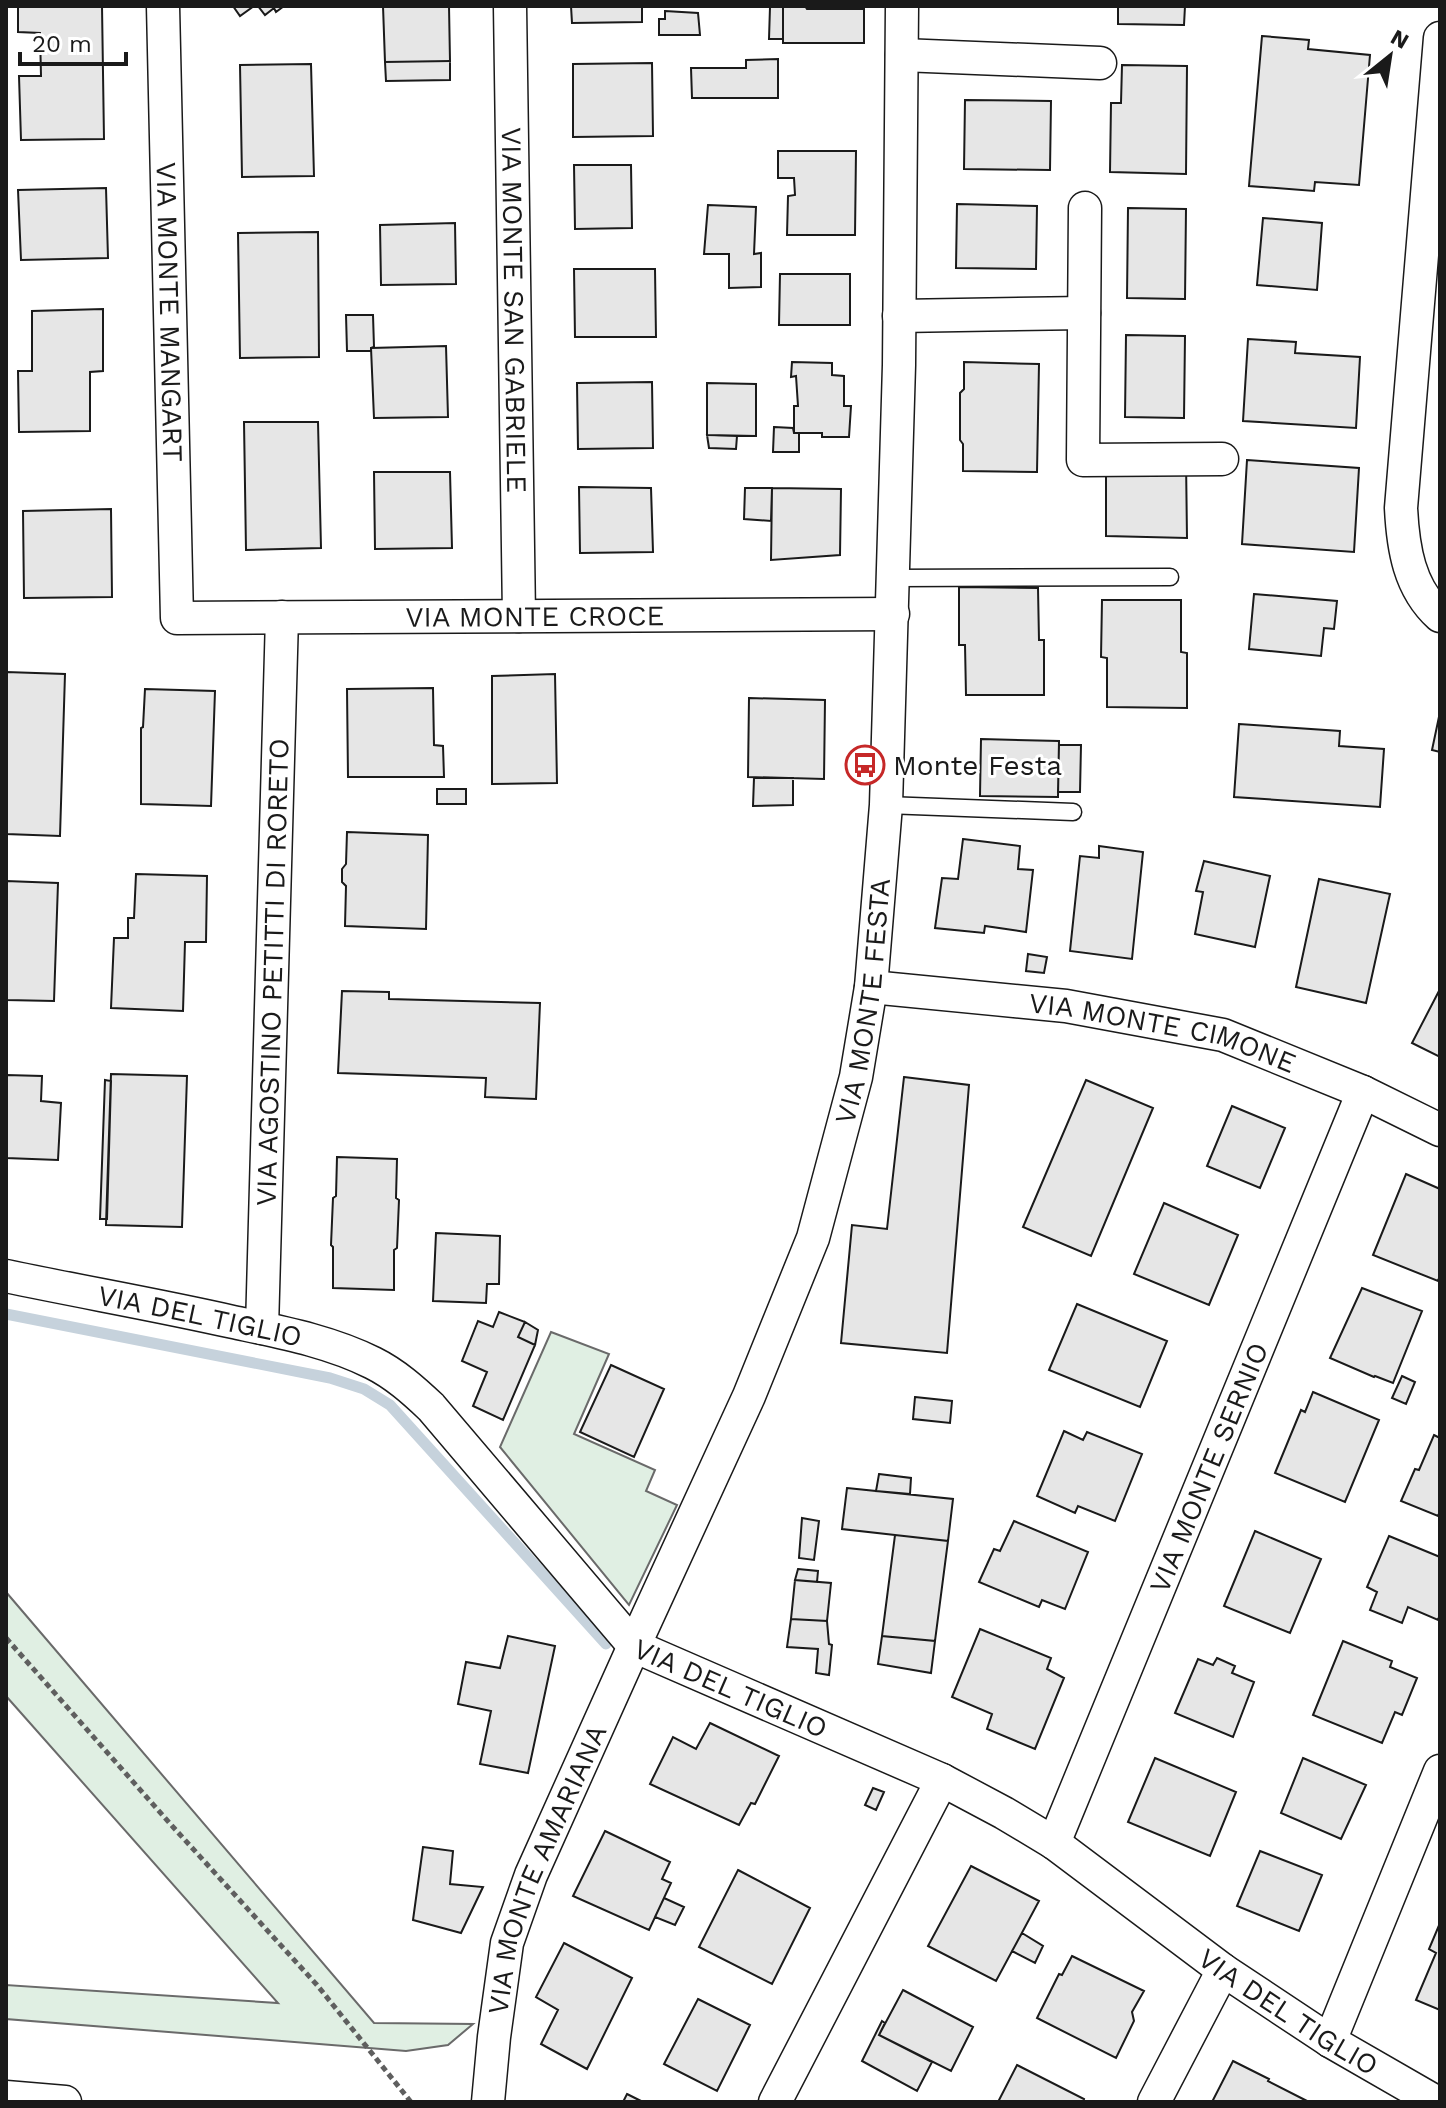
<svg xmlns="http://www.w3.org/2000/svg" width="1446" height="2108" font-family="'Work Sans',sans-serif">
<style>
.green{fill:#e0efe3;stroke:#6a6a6a;stroke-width:2}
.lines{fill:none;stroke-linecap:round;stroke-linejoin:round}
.stream{stroke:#c6d2dc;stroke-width:11}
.building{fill:#e6e6e6;stroke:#1a1a1a;stroke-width:2}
.lane-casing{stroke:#1a1a1a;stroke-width:19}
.street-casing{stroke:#1a1a1a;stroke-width:35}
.path{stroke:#5f5f5f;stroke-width:5;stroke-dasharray:6 4;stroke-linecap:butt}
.lane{stroke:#fff;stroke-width:16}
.street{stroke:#fff;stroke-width:32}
.labels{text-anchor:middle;stroke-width:6;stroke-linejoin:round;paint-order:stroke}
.street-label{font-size:28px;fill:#1a1a1a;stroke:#fff}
.poi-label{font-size:28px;fill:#1a1a1a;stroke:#fff;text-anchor:start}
</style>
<rect width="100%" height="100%" fill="#fff"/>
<path class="green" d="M 551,1332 L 609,1354 L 574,1434 L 655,1470 L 646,1491 L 677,1505 L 629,1605 L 500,1447 Z
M 6,1592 L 374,2023 L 473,2024 L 448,2045 L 406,2051 L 6,2019 L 6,1985 L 278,2003 L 6,1696 Z"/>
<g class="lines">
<path class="stream" d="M 6,1314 L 330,1378 L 364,1389 L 390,1405 L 606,1644"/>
</g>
<path class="building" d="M 18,6 L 102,6 L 104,139 L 21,140 L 19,76 L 41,76 L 40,33 L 18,32 Z
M 233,6 L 254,6 L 240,16 Z
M 258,6 L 284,6 L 276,12 L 274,8 L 265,15 Z
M 383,6 L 449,6 L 450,61 L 385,62 Z
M 571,6 L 642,6 L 642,22 L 572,23 Z
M 783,6 L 805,6 L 807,9 L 864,9 L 864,43 L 783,43 Z
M 783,6 L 783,39 L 769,39 L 770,7 Z
M 1118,6 L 1185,6 L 1184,25 L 1118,24 Z
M 665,11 L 698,13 L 700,35 L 659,35 L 659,19 L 665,19 Z
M 1262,36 L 1309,40 L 1308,49 L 1370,55 L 1359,185 L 1315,182 L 1314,191 L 1249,186 Z
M 778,59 L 778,98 L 692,98 L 691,68 L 746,68 L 746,60 Z
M 450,61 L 450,80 L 386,81 L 385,62 Z
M 652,63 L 653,136 L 573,137 L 573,64 Z
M 311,64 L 314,176 L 242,177 L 240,65 Z
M 1122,65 L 1187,66 L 1186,174 L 1110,172 L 1111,103 L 1121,103 Z
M 965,100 L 1051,101 L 1050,170 L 964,169 Z
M 778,151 L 856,151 L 855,235 L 787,235 L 788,196 L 795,195 L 794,178 L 778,178 Z
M 574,165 L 631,165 L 632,228 L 575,229 Z
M 106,188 L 108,258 L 21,260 L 18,190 Z
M 957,204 L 1037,206 L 1036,269 L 956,268 Z
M 708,205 L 756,207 L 754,254 L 761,253 L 761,287 L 729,288 L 729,254 L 704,254 Z
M 1128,208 L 1186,209 L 1185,299 L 1127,298 Z
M 1263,218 L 1322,223 L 1317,290 L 1257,285 Z
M 455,223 L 456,284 L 381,285 L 380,225 Z
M 318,232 L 319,357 L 240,358 L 238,233 Z
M 574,269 L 655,269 L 656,337 L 575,337 Z
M 780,274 L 850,274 L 850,325 L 779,325 Z
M 103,309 L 103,371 L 90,372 L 90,431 L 19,432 L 18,371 L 32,371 L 32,311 Z
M 346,315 L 373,315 L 374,347 L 371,348 L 371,351 L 347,351 Z
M 1126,335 L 1185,336 L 1184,418 L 1125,417 Z
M 1248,339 L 1296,342 L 1295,353 L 1360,357 L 1356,428 L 1243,421 Z
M 446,346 L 448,417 L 374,418 L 371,348 Z
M 792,362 L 832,363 L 832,375 L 844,376 L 844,406 L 851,406 L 849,437 L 822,437 L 822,433 L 794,433 L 794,406 L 798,406 L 796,376 L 791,377 Z
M 964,362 L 1039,364 L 1037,472 L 963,471 L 963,444 L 960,440 L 960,393 L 964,389 Z
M 652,382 L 653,448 L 578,449 L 577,383 Z
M 707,383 L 756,384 L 756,436 L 707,435 Z
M 244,422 L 318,422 L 321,548 L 246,550 Z
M 774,427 L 793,428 L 794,433 L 799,433 L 799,452 L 773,452 Z
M 707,435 L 737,436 L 736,449 L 709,448 Z
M 1106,460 L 1186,460 L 1187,538 L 1106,536 Z
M 1247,460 L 1359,468 L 1354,552 L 1242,544 Z
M 374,472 L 450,472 L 452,548 L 375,549 Z
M 579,487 L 651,488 L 653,552 L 580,553 Z
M 745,488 L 772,488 L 771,521 L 744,519 Z
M 772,488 L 841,489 L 840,555 L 771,560 Z
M 111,509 L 112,597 L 24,598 L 23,511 Z
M 959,587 L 1038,588 L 1039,640 L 1044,640 L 1044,695 L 966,695 L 965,645 L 959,645 Z
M 1254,594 L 1337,601 L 1334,629 L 1324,628 L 1321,656 L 1249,649 Z
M 1102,600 L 1181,600 L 1181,652 L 1187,653 L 1187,708 L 1107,707 L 1107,658 L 1101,657 Z
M 6,672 L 65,674 L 60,836 L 6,834 Z
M 555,674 L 557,783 L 492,784 L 492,676 Z
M 433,688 L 434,745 L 443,746 L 444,777 L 348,777 L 347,689 Z
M 145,689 L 215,691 L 211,806 L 141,804 L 141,728 L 143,727 Z
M 749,698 L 825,700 L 824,779 L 748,777 Z
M 1440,712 L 1440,752 L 1432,750 Z
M 1239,724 L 1340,731 L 1339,746 L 1384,749 L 1380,807 L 1234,797 Z
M 981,739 L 1059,741 L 1058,797 L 980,796 Z
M 1059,745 L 1081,745 L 1080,792 L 1058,792 Z
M 754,778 L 793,778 L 793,805 L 753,806 Z
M 437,789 L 466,789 L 466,804 L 437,804 Z
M 347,832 L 428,835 L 426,929 L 345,926 L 346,886 L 342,882 L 342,869 L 346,864 Z
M 963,839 L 1020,846 L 1018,869 L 1033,870 L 1026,932 L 985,926 L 984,933 L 935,928 L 942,878 L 958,879 Z
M 1099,846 L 1143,852 L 1132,959 L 1070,951 L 1080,856 L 1099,858 Z
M 1204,861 L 1270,876 L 1255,947 L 1195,934 L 1203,892 L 1196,891 Z
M 136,874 L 207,876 L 206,942 L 185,942 L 183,1011 L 111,1008 L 114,938 L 128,938 L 128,918 L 134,918 Z
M 1319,879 L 1390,894 L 1366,1003 L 1296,987 Z
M 6,881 L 58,883 L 54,1001 L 6,1000 Z
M 1028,954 L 1047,957 L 1044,973 L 1026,971 Z
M 1440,989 L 1440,1057 L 1412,1043 Z
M 342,991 L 389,992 L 389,999 L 540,1003 L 536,1099 L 485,1097 L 486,1078 L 338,1073 Z
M 111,1074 L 187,1076 L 182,1227 L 106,1225 Z
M 6,1075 L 42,1076 L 41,1101 L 61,1103 L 58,1160 L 6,1158 Z
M 904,1077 L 969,1085 L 947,1353 L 841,1343 L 852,1225 L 887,1229 Z
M 105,1080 L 111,1081 L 107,1219 L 100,1219 Z
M 1086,1080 L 1153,1108 L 1091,1256 L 1023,1227 Z
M 1232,1106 L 1285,1128 L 1260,1188 L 1207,1166 Z
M 337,1157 L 397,1159 L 396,1198 L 399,1200 L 397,1248 L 394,1250 L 394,1290 L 333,1288 L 333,1247 L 331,1245 L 333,1198 L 336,1196 Z
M 1406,1174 L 1440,1189 L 1440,1275 L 1438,1281 L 1373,1255 Z
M 1164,1203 L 1238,1235 L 1209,1305 L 1134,1274 Z
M 436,1233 L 500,1236 L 499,1284 L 487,1284 L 486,1303 L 433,1301 Z
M 1362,1288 L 1422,1311 L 1393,1383 L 1375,1376 L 1374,1377 L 1330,1358 Z
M 1077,1304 L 1167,1341 L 1140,1407 L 1049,1370 Z
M 499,1312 L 525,1322 L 518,1337 L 535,1345 L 503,1420 L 473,1406 L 487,1372 L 462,1361 L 478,1321 L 493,1327 Z
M 525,1322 L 538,1330 L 535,1345 L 518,1337 Z
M 611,1365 L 664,1389 L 634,1457 L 580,1432 Z
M 1402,1376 L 1415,1382 L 1406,1404 L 1392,1398 Z
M 1313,1392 L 1379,1420 L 1345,1502 L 1275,1473 L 1301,1410 L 1305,1412 Z
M 915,1397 L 952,1401 L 950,1423 L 913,1419 Z
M 1064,1431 L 1083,1440 L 1087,1432 L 1142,1454 L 1115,1521 L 1078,1506 L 1075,1513 L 1037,1496 Z
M 1434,1435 L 1440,1438 L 1440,1511 L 1438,1516 L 1401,1501 L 1415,1469 L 1419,1470 Z
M 879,1474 L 911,1478 L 910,1494 L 876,1491 Z
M 847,1488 L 953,1499 L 948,1541 L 842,1529 Z
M 802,1518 L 819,1521 L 814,1560 L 799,1558 Z
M 1014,1521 L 1088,1552 L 1065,1609 L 1042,1600 L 1039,1607 L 979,1582 L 994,1549 L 1000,1551 Z
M 1255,1531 L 1321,1559 L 1290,1633 L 1224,1606 Z
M 895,1535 L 948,1541 L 935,1641 L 882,1636 Z
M 1389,1536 L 1440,1557 L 1440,1614 L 1438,1620 L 1408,1607 L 1402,1623 L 1370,1610 L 1377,1592 L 1367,1587 Z
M 798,1569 L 818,1571 L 817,1582 L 795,1580 Z
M 795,1580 L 831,1583 L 827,1621 L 791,1619 Z
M 791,1619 L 827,1621 L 829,1644 L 832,1645 L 829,1675 L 816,1673 L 818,1649 L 787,1647 Z
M 980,1629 L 1051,1658 L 1047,1669 L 1064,1678 L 1035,1749 L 987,1729 L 992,1714 L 952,1697 Z
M 508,1636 L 555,1646 L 528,1773 L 480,1764 L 491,1711 L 458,1704 L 466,1662 L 500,1668 Z
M 882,1636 L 935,1641 L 931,1673 L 878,1664 Z
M 1343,1641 L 1392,1661 L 1390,1667 L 1417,1678 L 1402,1715 L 1395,1712 L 1382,1743 L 1313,1715 Z
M 1217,1658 L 1235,1666 L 1232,1673 L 1254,1682 L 1233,1737 L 1175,1713 L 1198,1659 L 1213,1665 Z
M 710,1723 L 779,1756 L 755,1804 L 751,1803 L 739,1825 L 650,1784 L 673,1737 L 696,1749 Z
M 1155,1758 L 1236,1792 L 1210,1856 L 1128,1822 Z
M 1303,1758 L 1366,1785 L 1341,1839 L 1281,1813 Z
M 873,1788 L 884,1792 L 876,1810 L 865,1805 Z
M 605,1831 L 670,1862 L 662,1879 L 671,1883 L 649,1930 L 573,1896 Z
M 423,1847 L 453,1851 L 450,1884 L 483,1887 L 461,1933 L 413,1920 Z
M 1260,1851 L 1322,1875 L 1299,1931 L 1237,1906 Z
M 971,1866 L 1039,1901 L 996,1981 L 928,1946 Z
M 738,1870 L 810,1908 L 772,1984 L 699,1947 Z
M 664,1898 L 684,1907 L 675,1925 L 655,1917 Z
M 1440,1923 L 1440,2010 L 1416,2000 L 1436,1953 L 1429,1949 Z
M 1022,1933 L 1043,1946 L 1035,1963 L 1012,1951 Z
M 564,1943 L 632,1978 L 587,2069 L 541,2044 L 558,2010 L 536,1997 Z
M 1072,1956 L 1144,1991 L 1132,2012 L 1134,2021 L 1116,2058 L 1037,2018 L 1059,1974 L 1062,1975 Z
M 903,1990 L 973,2027 L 951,2071 L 879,2035 Z
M 698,1999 L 750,2025 L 717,2091 L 664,2064 Z
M 882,2021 L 885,2023 L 879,2035 L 932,2062 L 917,2091 L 862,2061 Z
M 1233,2061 L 1269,2079 L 1268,2081 L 1309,2102 L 1212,2102 Z
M 1017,2065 L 1084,2099 L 1083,2102 L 998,2102 Z
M 627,2094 L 643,2102 L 623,2102 Z"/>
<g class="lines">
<g class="lane-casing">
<path id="lane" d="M 894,578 L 1170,577
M 886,805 L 1073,812"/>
</g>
<g class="street-casing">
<g id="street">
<path id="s1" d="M 163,6 L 177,618 L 893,614"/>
<path id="s2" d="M 510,6 L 519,616"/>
<path d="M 1440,38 L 1401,508 C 1403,548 1409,588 1440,616"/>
<path d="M 902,55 L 1100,63"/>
<path d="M 1085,208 L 1083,460 L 1222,459"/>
<path d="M 899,316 L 1084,313"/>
<path id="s3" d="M 871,987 L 1066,1006 L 1223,1035 L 1363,1092 L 1440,1130"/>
<path id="s4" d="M 6,1276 C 82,1292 158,1305 233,1322 C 280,1332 329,1341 373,1363 C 395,1374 413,1390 431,1407 L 634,1646 L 942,1780 L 1004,1813 L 1054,1843 L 1223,1970 L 1330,2041 L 1436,2102"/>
<path id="s5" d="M 262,1328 L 282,617"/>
<path id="s6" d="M 1054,1843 L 1363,1092"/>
<path d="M 1330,2041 L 1440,1771"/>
<path d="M 6,2097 L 65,2102"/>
<path id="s7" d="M 488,2102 L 494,2037 L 507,1943 L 531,1875 L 634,1646 L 749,1396 L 813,1238 L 856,1077 L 871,987 L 886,805 L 899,365 L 902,6"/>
<path d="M 775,2102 L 942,1780"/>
<path d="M 1154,2102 L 1223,1970"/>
</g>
</g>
<path class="path" d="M 6,1638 L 174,1828 L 317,1985 L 411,2102"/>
<use href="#lane" class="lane"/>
<use href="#street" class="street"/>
</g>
<defs>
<g id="bus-ring" transform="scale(2)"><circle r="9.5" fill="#fff" stroke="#c62828" stroke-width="1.5"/><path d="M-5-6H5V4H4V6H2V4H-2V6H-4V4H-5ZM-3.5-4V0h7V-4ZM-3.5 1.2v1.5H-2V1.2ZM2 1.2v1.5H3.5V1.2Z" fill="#c62828"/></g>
</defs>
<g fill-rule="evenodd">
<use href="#bus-ring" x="865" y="765"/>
</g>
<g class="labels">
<g class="street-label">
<text dy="10" stroke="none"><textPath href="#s2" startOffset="304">VIA MONTE SAN GABRIELE</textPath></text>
<text dy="10" stroke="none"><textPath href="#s1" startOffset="306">VIA MONTE MANGART</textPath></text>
<text dy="10" stroke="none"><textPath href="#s1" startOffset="970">VIA MONTE CROCE</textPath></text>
<text dy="10" stroke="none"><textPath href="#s5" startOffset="356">VIA AGOSTINO PETITTI DI RORETO</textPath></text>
<text dy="10" stroke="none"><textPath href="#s7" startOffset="1172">VIA MONTE FESTA</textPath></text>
<text dy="10" stroke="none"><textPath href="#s3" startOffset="296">VIA MONTE CIMONE</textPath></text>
<text dy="10" stroke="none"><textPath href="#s4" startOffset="198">VIA DEL TIGLIO</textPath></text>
<text dy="10" stroke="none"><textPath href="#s6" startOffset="406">VIA MONTE SERNIO</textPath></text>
<text dy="10" stroke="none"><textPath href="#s4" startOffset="870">VIA DEL TIGLIO</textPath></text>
<text dy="10" stroke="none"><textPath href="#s7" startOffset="242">VIA MONTE AMARIANA</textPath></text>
<text dy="10" stroke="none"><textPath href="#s4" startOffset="1518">VIA DEL TIGLIO</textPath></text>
</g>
<g class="poi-label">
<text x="893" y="775">Monte Festa</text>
</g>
</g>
<rect width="1446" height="2108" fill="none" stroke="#1a1a1a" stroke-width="16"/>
<g transform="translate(1390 56) rotate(30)" stroke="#ffffff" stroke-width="6" paint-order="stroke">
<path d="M0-6L14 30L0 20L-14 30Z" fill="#1a1a1a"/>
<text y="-12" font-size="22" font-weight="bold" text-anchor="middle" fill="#1a1a1a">N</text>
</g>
<path d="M20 52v12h106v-12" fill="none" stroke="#1a1a1a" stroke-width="4"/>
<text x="32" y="52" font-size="24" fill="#1a1a1a" stroke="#ffffff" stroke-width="6" paint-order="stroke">20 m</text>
</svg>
